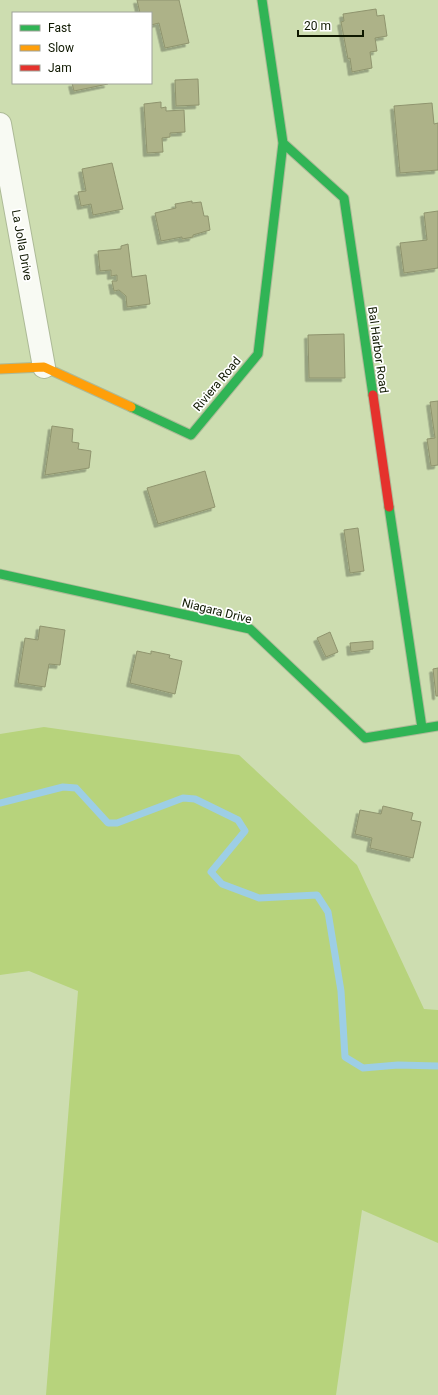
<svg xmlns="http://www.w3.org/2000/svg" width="438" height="1395" font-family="Roboto,sans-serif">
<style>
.green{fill:#b7d37c}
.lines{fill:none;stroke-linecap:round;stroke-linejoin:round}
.stream{stroke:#9dcee5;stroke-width:7}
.building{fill:#adb288;stroke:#8f946e;filter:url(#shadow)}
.street-casing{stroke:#adba97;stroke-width:24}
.fast-casing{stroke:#adba97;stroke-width:11}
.slow-casing{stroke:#adba97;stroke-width:11}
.jam-casing{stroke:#adba97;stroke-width:11}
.street{stroke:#f8faf3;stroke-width:22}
.fast{stroke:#30b455;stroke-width:9}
.slow{stroke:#ff9f0a;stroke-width:9}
.jam{stroke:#e5322d;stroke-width:9}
.labels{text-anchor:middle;stroke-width:3.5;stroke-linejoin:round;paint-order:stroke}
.street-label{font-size:12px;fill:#0f1800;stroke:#fff}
</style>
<defs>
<filter id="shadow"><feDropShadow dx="-3.5" dy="3.5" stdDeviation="0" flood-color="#0004"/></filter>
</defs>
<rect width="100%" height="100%" fill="#cdddb0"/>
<path class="green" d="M 44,727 L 239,755 L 357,865 L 424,1009 L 438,1010 L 438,1243 L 362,1210 L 336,1395 L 46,1395 L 78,991 L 29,971 L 0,975 L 0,734 Z"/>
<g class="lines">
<path class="stream" d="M 0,803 L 63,787 L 76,788 L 108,823 L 117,823 L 183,798 L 195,799 L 238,820 L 245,831 L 211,872 L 222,884 L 259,898 L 317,895 L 328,912 L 341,991 L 345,1057 L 363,1068 L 398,1065 L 438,1066"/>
</g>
<path class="building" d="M 137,0 L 179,0 L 189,43 L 165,48 L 159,23 L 151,25 L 151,13 L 140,13 Z
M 376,9 L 377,16 L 384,15 L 387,36 L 375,38 L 377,51 L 370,52 L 372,68 L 352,72 L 350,58 L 348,59 L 341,22 L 344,21 L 343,14 Z
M 198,79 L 199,105 L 176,106 L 175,80 Z
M 72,83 L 108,83 L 108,84 L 74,91 Z
M 161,102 L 161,108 L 166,107 L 166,111 L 184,110 L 185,132 L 170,133 L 170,137 L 162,138 L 163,152 L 147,153 L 144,104 Z
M 432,103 L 434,124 L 438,123 L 438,170 L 400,173 L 394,106 Z
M 112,163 L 123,209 L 93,215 L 91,204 L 81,206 L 78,192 L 86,191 L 82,169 Z
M 192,201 L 192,203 L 201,202 L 204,216 L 208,216 L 210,230 L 193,235 L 193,237 L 182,239 L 182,237 L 161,241 L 155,213 L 176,208 L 175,204 Z
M 438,211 L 438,268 L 404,273 L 400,243 L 427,240 L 424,213 Z
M 128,244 L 132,277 L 146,275 L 150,304 L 127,307 L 126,296 L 119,290 L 114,291 L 112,281 L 117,281 L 117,275 L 111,276 L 111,270 L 100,271 L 98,251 L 121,249 L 121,246 Z
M 344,334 L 345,378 L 309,378 L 308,335 Z
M 438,401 L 438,465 L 431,466 L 427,439 L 435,438 L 430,402 Z
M 52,426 L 73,429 L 72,442 L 79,443 L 78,449 L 91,451 L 89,468 L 45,475 Z
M 205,471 L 215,507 L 158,524 L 147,488 Z
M 358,528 L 364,571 L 350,573 L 344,530 Z
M 40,626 L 65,630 L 60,665 L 49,664 L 45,687 L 18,683 L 25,638 L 38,640 Z
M 330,632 L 338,652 L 326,657 L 317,638 Z
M 373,641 L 373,649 L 351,652 L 350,643 Z
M 137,651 L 151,654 L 151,651 L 170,655 L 169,658 L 182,661 L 175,694 L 130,683 Z
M 438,668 L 438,696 L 436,696 L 433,669 Z
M 383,806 L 413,813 L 411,820 L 421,822 L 413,858 L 370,848 L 372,838 L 355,834 L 360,810 L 381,814 Z"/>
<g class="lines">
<g class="street-casing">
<path id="street" d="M 0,124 L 44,367"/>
</g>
<g class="fast-casing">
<path id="fast" d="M 262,0 L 283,143 L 344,198 L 373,395
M 131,407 L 191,435 L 258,354 L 283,143
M 389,507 L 422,728
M 0,574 L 250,629 L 365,738 L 438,726"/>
</g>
<g class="slow-casing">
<path id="slow" d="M 0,369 L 44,367 L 131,407"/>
</g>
<g class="jam-casing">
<path id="jam" d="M 373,395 L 389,507"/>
</g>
<use href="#street" class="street"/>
<use href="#fast" class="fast"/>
<use href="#slow" class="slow"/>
<use href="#jam" class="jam"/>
</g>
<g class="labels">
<g class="street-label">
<text transform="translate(22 245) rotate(80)" y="4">La Jolla Drive</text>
<text transform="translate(378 350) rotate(82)" y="4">Bal Harbor Road</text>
<text transform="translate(217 384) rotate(-50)" y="4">Riviera Road</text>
<text transform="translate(217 611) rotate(14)" y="4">Niagara Drive</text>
</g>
</g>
<rect x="12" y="12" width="140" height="72" fill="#ffffff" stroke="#9fa399"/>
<rect x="20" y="25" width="20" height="6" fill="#30b455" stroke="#9fa399"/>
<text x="48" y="32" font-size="12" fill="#0f1800">Fast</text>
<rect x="20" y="45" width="20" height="6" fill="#ff9f0a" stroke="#9fa399"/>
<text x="48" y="52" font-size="12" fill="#0f1800">Slow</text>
<rect x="20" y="65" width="20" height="6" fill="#e5322d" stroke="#9fa399"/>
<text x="48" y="72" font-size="12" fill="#0f1800">Jam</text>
<path d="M298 30v6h65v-6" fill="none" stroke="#0f1800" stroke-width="2"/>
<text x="304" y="30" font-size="12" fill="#0f1800" stroke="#ffffff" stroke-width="3" paint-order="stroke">20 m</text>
</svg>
